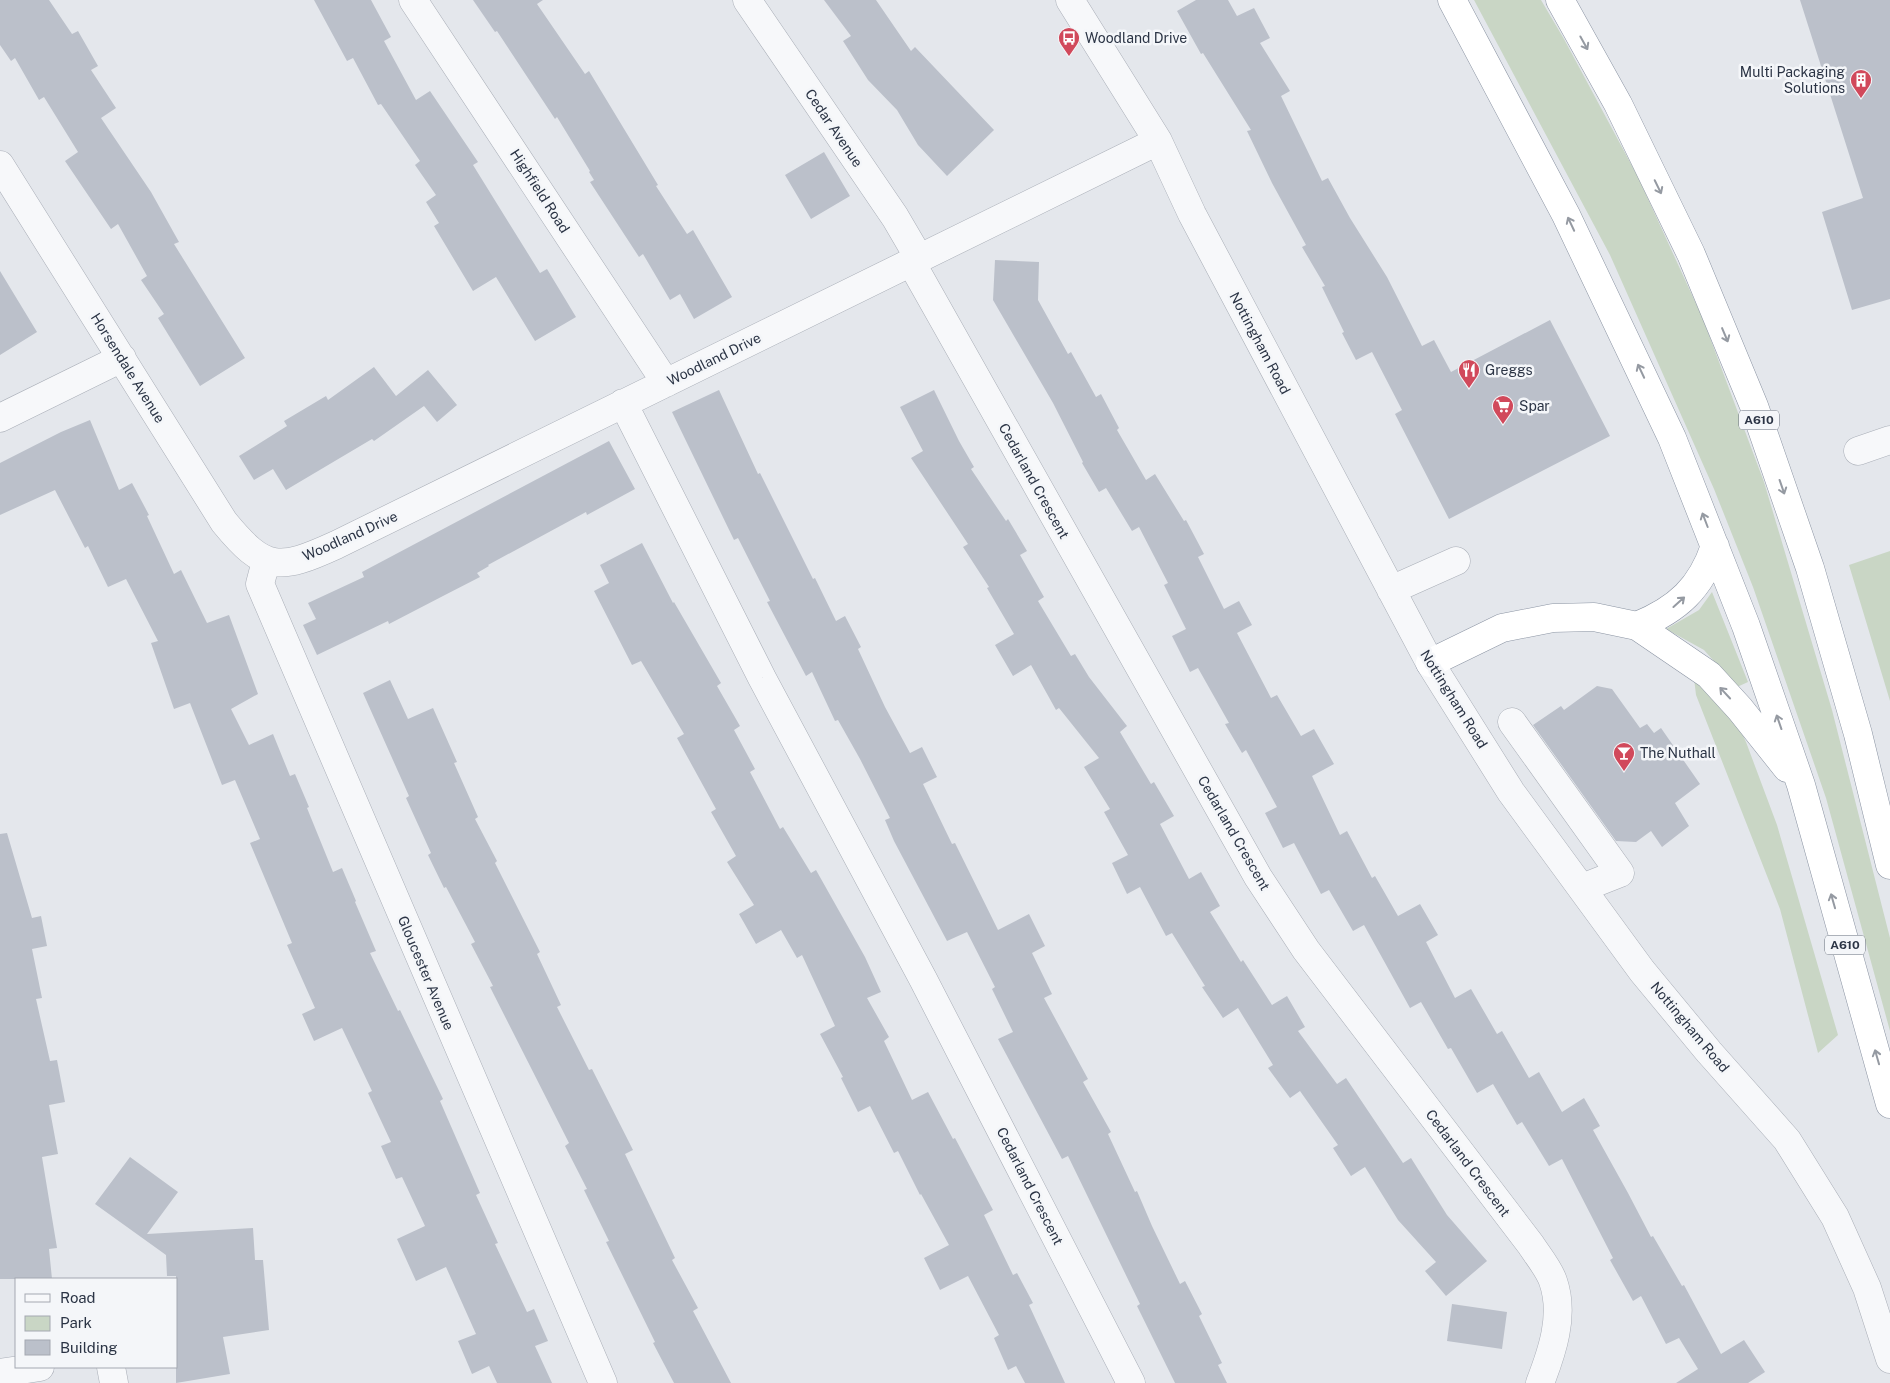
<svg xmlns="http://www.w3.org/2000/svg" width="1890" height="1383" font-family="'Public Sans',sans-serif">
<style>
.green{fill:#c9d6c5}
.building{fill:#bbc0ca}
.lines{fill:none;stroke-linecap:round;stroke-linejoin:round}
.minor-casing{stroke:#a9aeb7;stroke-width:29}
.highway-casing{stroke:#8b94a3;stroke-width:29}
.minor{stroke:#f7f8fa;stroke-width:28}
.highway{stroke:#fff;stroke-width:28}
.oneway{stroke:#959aa2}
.labels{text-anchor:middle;stroke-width:5;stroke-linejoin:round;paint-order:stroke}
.shield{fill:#f4f6f9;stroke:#676e7b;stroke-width:1}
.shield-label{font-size:12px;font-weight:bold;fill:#2b3445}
.poi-label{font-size:14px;fill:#2b3445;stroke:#f4f6f9;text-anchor:start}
.street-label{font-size:14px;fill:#2b3445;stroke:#f4f6f9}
</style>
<rect width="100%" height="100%" fill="#e4e7ec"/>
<path class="green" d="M 1474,0 L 1541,0 L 1564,39 L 1638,177 L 1703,319 L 1764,482 L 1832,710 L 1890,938 L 1890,1031 L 1826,798 L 1753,587 L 1714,489 L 1610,255 Z
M 1890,551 L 1890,701 L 1849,565 Z
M 1712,592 L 1748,682 L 1737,687 L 1704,650 L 1666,629 L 1699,610 Z
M 1694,678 L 1732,712 L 1746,742 L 1777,825 L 1838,1035 L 1818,1053 L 1780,909 L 1696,695 Z"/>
<path class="building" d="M 0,0 L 49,0 L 72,34 L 78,31 L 98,66 L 91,70 L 116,108 L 101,118 L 151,192 L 179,242 L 174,244 L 245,358 L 200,386 L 158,318 L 164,314 L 141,280 L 147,276 L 118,224 L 111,229 L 65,161 L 78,152 L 44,97 L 39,100 L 15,58 L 11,61 L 0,45 Z
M 314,0 L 371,0 L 391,37 L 384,41 L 416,100 L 430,91 L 478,162 L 473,165 L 540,273 L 547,269 L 576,317 L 535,341 L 496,277 L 473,291 L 434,226 L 439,223 L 426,202 L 436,195 L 415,165 L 420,161 L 381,104 L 378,105 L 353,58 L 347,61 Z
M 473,0 L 543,0 L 537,4 L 585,74 L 589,71 L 658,185 L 656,186 L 687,234 L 693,230 L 732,297 L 694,319 L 680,294 L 670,300 L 643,254 L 639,257 L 590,182 L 594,180 L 589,172 L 590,171 L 557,117 L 555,119 L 497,31 L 495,32 Z
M 824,0 L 876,0 L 911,51 L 915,47 L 994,130 L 947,176 L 918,145 L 897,110 L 868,80 L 843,41 L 851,36 Z
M 1196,0 L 1228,0 L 1237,16 L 1254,8 L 1270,38 L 1260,43 L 1290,91 L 1281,96 L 1322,181 L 1328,178 L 1350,218 L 1387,277 L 1422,346 L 1434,340 L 1451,372 L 1550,320 L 1610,436 L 1449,519 L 1395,414 L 1402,410 L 1372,352 L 1356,360 L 1342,333 L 1344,332 L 1322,287 L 1325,286 L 1302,247 L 1306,245 L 1272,183 L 1247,131 L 1251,130 L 1203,53 L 1201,54 L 1177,11 Z
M 1800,0 L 1890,0 L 1890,299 L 1852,310 L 1822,212 L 1863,198 Z
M 824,152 L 850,196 L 811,219 L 785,175 Z
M 995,260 L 1039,262 L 1038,300 L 1068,354 L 1071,352 L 1096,397 L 1101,394 L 1119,428 L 1117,430 L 1146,480 L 1155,474 L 1184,521 L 1186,520 L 1204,554 L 1198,557 L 1224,609 L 1239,601 L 1252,625 L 1237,633 L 1271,698 L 1277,695 L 1301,736 L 1314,729 L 1334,764 L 1312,776 L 1340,835 L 1347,831 L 1372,878 L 1375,876 L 1398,916 L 1420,904 L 1438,935 L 1426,942 L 1455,998 L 1471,989 L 1497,1034 L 1502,1031 L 1529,1078 L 1539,1072 L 1562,1112 L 1584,1098 L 1600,1126 L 1593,1130 L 1628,1193 L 1651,1237 L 1653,1236 L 1682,1286 L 1684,1285 L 1721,1354 L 1744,1340 L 1765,1372 L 1748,1383 L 1676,1383 L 1698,1369 L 1679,1338 L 1666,1344 L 1641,1296 L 1633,1301 L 1610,1260 L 1613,1258 L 1562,1159 L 1549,1166 L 1522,1122 L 1517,1125 L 1493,1084 L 1477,1093 L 1451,1048 L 1448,1049 L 1421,1002 L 1410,1008 L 1364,925 L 1353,931 L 1329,890 L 1321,894 L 1294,843 L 1283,848 L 1265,813 L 1277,807 L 1246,750 L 1242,753 L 1225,724 L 1229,723 L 1198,668 L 1190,672 L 1172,636 L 1186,629 L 1164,585 L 1168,583 L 1139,527 L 1132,531 L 1106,488 L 1099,492 L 1082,463 L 1083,462 L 1053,403 L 993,300 Z
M 0,271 L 37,332 L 0,355 Z
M 374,367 L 396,396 L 428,370 L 457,405 L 437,422 L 424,406 L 374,441 L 372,439 L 286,490 L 273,469 L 254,480 L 239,456 L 287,426 L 284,421 L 326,396 L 328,400 Z
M 719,390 L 758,474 L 760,473 L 813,579 L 815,578 L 836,621 L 845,616 L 861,647 L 858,649 L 885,707 L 910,753 L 922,747 L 937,777 L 923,784 L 952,844 L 955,843 L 998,930 L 1029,914 L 1045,946 L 1032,953 L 1052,994 L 1044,998 L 1088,1079 L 1083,1082 L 1111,1132 L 1108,1134 L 1135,1192 L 1137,1191 L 1152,1226 L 1180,1284 L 1185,1281 L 1202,1314 L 1199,1316 L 1222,1363 L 1218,1365 L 1227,1383 L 1175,1383 L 1137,1306 L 1140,1304 L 1068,1156 L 1062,1159 L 998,1039 L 1013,1032 L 992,989 L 995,987 L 967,932 L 947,941 L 894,841 L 885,820 L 890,818 L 860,759 L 838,720 L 835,721 L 812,672 L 806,676 L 767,602 L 770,601 L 738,538 L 734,540 L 672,412 Z
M 934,390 L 959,441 L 974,467 L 971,469 L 1006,521 L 1008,519 L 1027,551 L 1020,555 L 1044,597 L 1038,601 L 1071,656 L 1075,654 L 1089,677 L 1127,726 L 1120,732 L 1151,784 L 1154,782 L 1174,816 L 1160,824 L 1189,879 L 1201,872 L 1220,906 L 1210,912 L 1241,962 L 1243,960 L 1272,1005 L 1287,996 L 1305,1027 L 1298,1031 L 1337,1084 L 1346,1078 L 1403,1163 L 1411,1158 L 1447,1215 L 1487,1261 L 1446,1296 L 1425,1271 L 1436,1262 L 1398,1220 L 1365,1167 L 1351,1176 L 1333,1148 L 1338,1145 L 1300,1091 L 1290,1098 L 1268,1068 L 1273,1065 L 1238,1008 L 1223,1018 L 1202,987 L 1205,986 L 1172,933 L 1166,936 L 1140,887 L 1127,894 L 1112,863 L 1128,855 L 1104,812 L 1110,809 L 1084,767 L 1099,758 L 1059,708 L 1056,710 L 1031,665 L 1013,676 L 995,645 L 1014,634 L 987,588 L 989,587 L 963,547 L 968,544 L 911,458 L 923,451 L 900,407 Z
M 90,420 L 119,490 L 132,483 L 149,515 L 147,516 L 174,574 L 181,570 L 207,623 L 229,615 L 258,694 L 231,709 L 249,745 L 273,734 L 290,776 L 295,774 L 309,807 L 307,808 L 333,872 L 342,868 L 356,901 L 355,902 L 376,951 L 370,953 L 398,1011 L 400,1010 L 443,1099 L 440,1101 L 480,1193 L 476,1195 L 498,1243 L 495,1244 L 527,1312 L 534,1309 L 548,1341 L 535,1346 L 552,1383 L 497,1383 L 489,1366 L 472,1374 L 458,1341 L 476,1334 L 446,1267 L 416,1281 L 397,1239 L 425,1226 L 402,1177 L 396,1179 L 381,1146 L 391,1142 L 368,1093 L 372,1091 L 342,1028 L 314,1041 L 302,1014 L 315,1008 L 287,945 L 292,943 L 250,843 L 260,839 L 235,780 L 222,785 L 190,703 L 174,709 L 151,643 L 158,641 L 126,579 L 108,587 L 88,546 L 85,548 L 55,490 L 0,515 L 0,463 L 61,432 Z
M 609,441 L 635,489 L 587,515 L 586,512 L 488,565 L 489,566 L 477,573 L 480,577 L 443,596 L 389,624 L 388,621 L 317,655 L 303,625 L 316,619 L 308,603 L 364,577 L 362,572 Z
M 642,543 L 673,603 L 674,602 L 721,683 L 717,686 L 740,726 L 734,730 L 755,769 L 750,772 L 780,829 L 783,827 L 811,873 L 816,870 L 865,957 L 881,992 L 867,998 L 889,1037 L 884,1041 L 912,1100 L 928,1092 L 953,1139 L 955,1138 L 993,1210 L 984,1215 L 1013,1275 L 1017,1273 L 1033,1303 L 1029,1305 L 1065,1383 L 1025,1383 L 1016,1366 L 1008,1370 L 994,1338 L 999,1335 L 968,1276 L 940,1290 L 924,1258 L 949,1245 L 921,1194 L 920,1195 L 898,1151 L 894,1153 L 870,1106 L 858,1112 L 841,1078 L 843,1077 L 820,1034 L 835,1026 L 802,955 L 797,958 L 781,930 L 756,944 L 739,914 L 754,905 L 727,862 L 736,856 L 711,812 L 716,809 L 677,738 L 684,734 L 641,661 L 632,665 L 594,591 L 609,583 L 600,565 Z
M 390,680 L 408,719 L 433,708 L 457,762 L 454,763 L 478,817 L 475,819 L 497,861 L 495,863 L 540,952 L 537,954 L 561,1005 L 557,1007 L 589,1070 L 592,1069 L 633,1150 L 625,1154 L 675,1258 L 672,1260 L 698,1308 L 693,1311 L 731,1383 L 674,1383 L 653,1343 L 655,1342 L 606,1242 L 609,1241 L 584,1190 L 587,1189 L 565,1146 L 569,1143 L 490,987 L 493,986 L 471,944 L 475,942 L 446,887 L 444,888 L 428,855 L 431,853 L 406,798 L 409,796 L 363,693 Z
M 1597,686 L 1612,689 L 1640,728 L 1647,724 L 1654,733 L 1661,728 L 1700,784 L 1675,803 L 1689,826 L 1662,847 L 1651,831 L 1636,842 L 1616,841 L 1533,725 L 1561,706 L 1564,710 Z
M 7,833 L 32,918 L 41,916 L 47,946 L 32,949 L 42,998 L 36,999 L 50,1061 L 57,1060 L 65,1102 L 49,1105 L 58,1154 L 42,1157 L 57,1248 L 49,1249 L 52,1279 L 0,1279 L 0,834 Z
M 130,1157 L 178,1192 L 147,1234 L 253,1228 L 255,1260 L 263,1260 L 269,1330 L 223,1337 L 230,1374 L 176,1383 L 176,1276 L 167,1276 L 166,1255 L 95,1204 Z
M 1452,1304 L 1507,1312 L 1502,1349 L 1447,1341 Z"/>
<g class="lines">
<g class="minor-casing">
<path id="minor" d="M 413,0 L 666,383
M 747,0 L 895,217 L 919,258
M 1070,0 L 1158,141 L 1192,214 L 1430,663 L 1511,792 L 1642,971 L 1709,1052 L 1787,1140 L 1835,1217 L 1867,1288 L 1890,1359
M 0,165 L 224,522 C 265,572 279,571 336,545 L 1158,141
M 911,262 L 1258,877 L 1306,950 L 1531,1245 C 1538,1256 1549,1269 1553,1281 C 1565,1315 1552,1352 1540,1383
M 623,403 L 762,678 L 923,979 L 1131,1383
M 0,418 L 122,358
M 1858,451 L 1890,440
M 266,561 L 260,584 L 603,1383
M 1391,590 L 1456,561
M 1512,722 L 1620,873 L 1582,888
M 111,1367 L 114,1383
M 0,1373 L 40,1367"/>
</g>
<g class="highway-casing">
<path id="highway" d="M 1452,0 L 1566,215 L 1672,438 L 1746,626 L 1801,785 L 1890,1104
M 1560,0 L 1618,104 L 1691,254 L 1754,406 L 1810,568 L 1858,734 L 1890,865
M 1637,626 C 1678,609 1701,588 1715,546
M 1430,663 L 1502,628 L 1553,618 L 1594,617 L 1637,626 L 1709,675 L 1740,709 L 1787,768"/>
</g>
<use href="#minor" class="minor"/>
<use href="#highway" class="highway"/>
</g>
<defs><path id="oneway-shaft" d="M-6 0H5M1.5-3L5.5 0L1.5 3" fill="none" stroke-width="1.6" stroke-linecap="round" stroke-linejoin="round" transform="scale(1.25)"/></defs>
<g class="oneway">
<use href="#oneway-shaft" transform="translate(1584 43) rotate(61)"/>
<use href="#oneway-shaft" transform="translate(1658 187) rotate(64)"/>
<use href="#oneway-shaft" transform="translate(1571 224) rotate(-115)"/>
<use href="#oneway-shaft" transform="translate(1725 335) rotate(67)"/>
<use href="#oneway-shaft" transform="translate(1641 371) rotate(-115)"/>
<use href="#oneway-shaft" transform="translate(1782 487) rotate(71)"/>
<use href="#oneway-shaft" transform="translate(1705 520) rotate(-111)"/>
<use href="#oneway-shaft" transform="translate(1679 602) rotate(-42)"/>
<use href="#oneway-shaft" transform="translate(1725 693) rotate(-133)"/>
<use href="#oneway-shaft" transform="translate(1779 722) rotate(-109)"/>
<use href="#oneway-shaft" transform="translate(1833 901) rotate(-106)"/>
<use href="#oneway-shaft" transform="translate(1877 1057) rotate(-106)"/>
</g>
<defs>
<g id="bus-pin" transform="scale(1.125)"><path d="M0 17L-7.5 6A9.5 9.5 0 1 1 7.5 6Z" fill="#d1495b" stroke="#f4f6f9"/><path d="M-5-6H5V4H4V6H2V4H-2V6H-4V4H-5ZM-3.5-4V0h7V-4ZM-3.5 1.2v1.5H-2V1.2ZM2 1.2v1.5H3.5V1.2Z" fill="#fff"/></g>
<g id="building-pin" transform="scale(1.125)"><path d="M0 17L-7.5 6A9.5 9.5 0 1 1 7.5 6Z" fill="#d1495b" stroke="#f4f6f9"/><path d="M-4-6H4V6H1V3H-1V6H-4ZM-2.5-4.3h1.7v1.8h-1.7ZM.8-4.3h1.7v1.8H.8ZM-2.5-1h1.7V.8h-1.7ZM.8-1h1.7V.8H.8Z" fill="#fff"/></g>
<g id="restaurant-pin" transform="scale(1.125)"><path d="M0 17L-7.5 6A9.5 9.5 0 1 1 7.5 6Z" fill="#d1495b" stroke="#f4f6f9"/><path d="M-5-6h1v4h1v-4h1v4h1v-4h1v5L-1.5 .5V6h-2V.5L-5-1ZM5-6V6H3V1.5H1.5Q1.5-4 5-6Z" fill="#fff"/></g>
<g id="supermarket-pin" transform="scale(1.125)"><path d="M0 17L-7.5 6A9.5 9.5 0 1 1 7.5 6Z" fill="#d1495b" stroke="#f4f6f9"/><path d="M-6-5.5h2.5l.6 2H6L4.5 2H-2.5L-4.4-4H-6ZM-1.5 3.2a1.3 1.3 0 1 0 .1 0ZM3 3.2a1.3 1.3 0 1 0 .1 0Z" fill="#fff"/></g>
<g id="bar-pin" transform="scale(1.125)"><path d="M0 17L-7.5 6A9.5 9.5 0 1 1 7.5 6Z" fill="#d1495b" stroke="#f4f6f9"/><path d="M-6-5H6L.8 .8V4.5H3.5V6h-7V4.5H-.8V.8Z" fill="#fff"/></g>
</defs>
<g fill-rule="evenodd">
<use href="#bus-pin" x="1069" y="38"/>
<use href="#building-pin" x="1861" y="80"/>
<use href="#restaurant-pin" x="1469" y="370"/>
<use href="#supermarket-pin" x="1503" y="406"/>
<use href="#bar-pin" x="1624" y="753"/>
</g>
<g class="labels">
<g class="shield">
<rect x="1739" y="410.5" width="40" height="19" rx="4"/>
<rect x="1825" y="935.5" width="40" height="19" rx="4"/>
</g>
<g class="shield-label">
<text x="1759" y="424">A610</text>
<text x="1845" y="949">A610</text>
</g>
<g class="poi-label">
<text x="1085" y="43">Woodland Drive</text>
<text x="1845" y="77" text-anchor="end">Multi Packaging<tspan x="1845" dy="16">Solutions</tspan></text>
<text x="1485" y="375">Greggs</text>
<text x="1519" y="411">Spar</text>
<text x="1640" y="758">The Nuthall</text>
</g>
<g class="street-label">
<text transform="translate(834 128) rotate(56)" y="5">Cedar Avenue</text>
<text transform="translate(540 191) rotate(57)" y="5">Highfield Road</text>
<text transform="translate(1260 343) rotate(62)" y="5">Nottingham Road</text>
<text transform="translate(714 359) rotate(-26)" y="5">Woodland Drive</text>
<text transform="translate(128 368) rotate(58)" y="5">Horsendale Avenue</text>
<text transform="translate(1034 481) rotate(61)" y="5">Cedarland Crescent</text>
<text transform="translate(350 536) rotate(-24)" y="5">Woodland Drive</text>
<text transform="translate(1454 699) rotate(58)" y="5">Nottingham Road</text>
<text transform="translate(1234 833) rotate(60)" y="5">Cedarland Crescent</text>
<text transform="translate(426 973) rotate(67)" y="5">Gloucester Avenue</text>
<text transform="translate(1690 1027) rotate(50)" y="5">Nottingham Road</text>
<text transform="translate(1468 1163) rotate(53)" y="5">Cedarland Crescent</text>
<text transform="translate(1030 1186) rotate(63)" y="5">Cedarland Crescent</text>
</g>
</g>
<rect x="15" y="1278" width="162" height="90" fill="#f4f6f9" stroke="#a4a8b1"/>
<rect x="25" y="1294" width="25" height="8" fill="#f7f8fa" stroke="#a4a8b1"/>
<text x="60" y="1303" font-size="15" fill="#2b3445">Road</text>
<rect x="25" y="1316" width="25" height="15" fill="#c9d6c5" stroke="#a4a8b1"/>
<text x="60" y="1328" font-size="15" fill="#2b3445">Park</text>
<rect x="25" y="1340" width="25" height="15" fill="#bbc0ca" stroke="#a4a8b1"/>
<text x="60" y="1353" font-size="15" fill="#2b3445">Building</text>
</svg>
